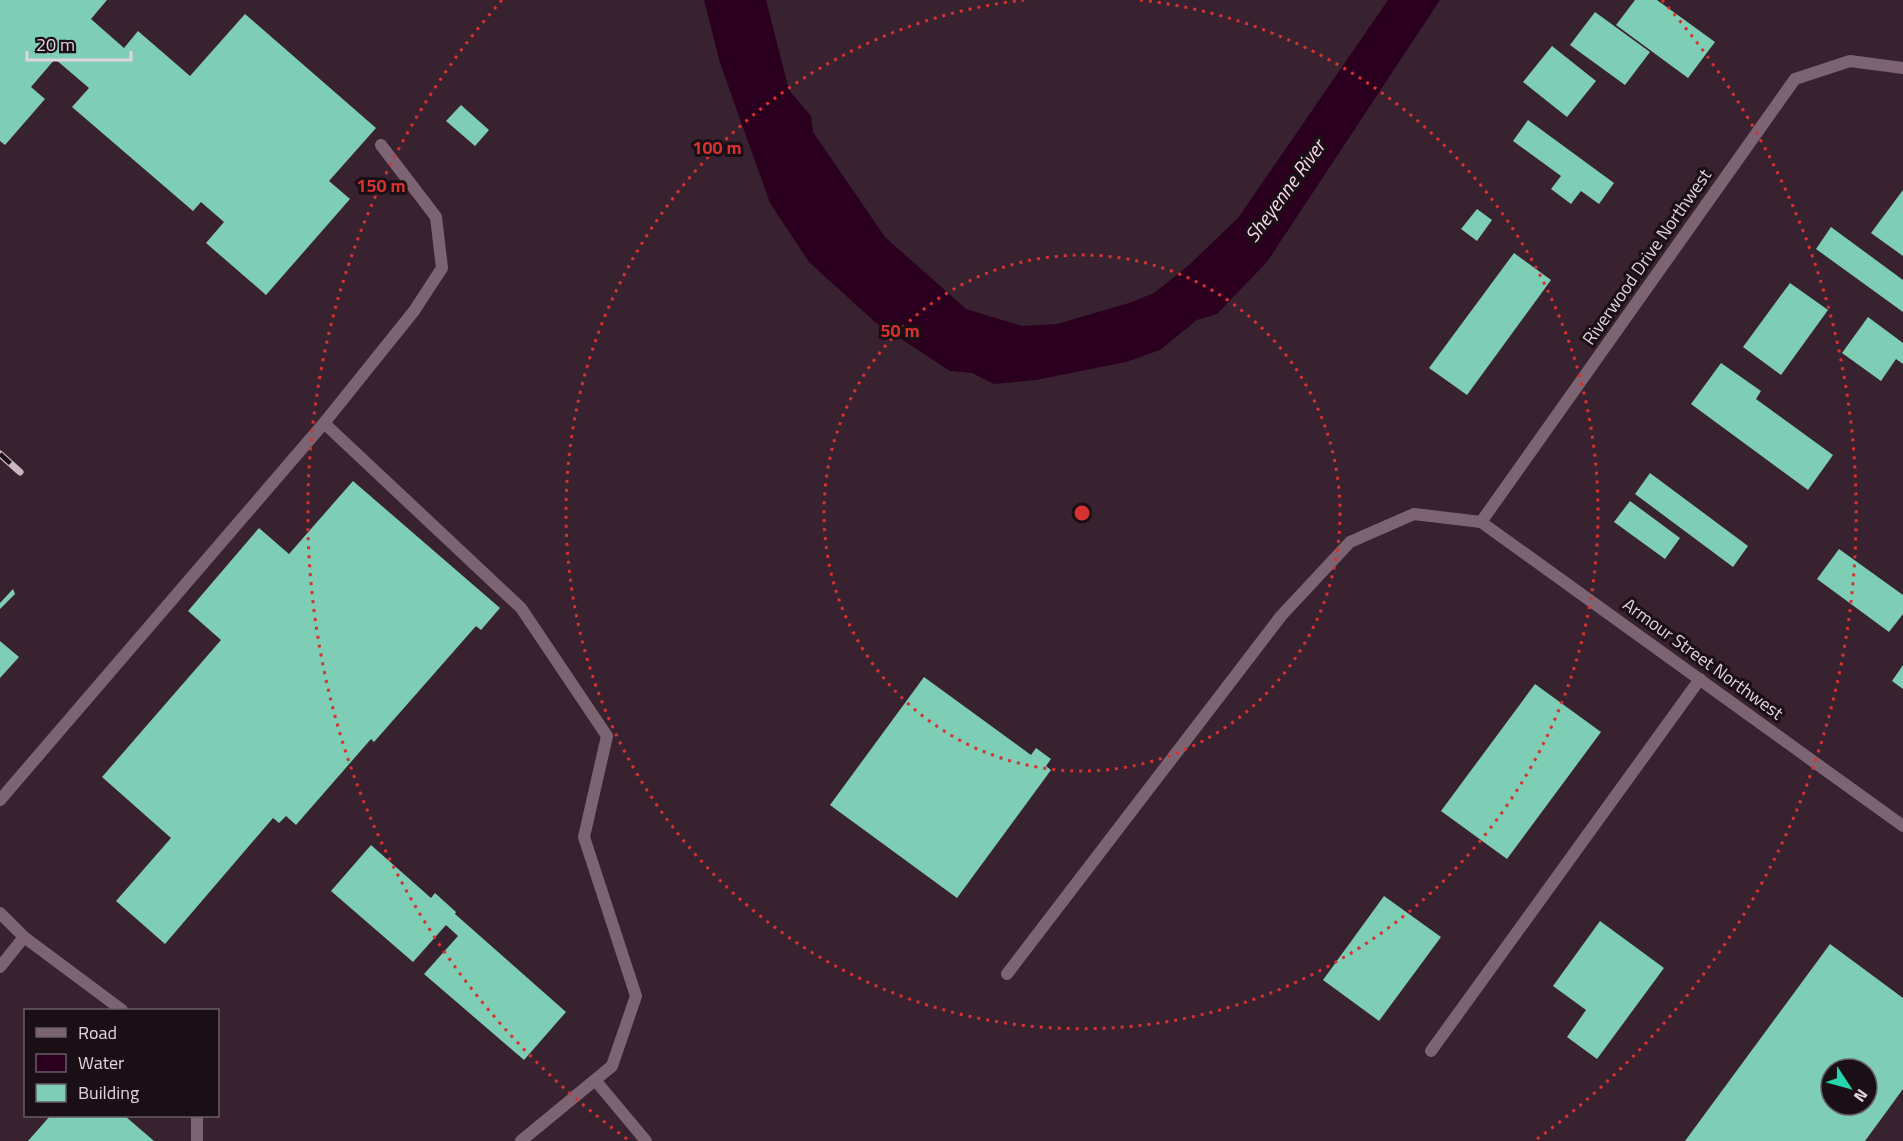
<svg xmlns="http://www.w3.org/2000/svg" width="1903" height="1141" font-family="'Titillium Web',sans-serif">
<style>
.water{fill:#2a001e}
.building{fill:#7ecdb5;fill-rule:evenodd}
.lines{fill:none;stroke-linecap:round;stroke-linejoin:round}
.lane{stroke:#7d6473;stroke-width:12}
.street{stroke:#7d6473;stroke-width:12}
.rail-casing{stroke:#c8b8c1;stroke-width:7}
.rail{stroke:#190f15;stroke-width:4.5;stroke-dasharray:14;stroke-linecap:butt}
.ring{fill:none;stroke:#d73131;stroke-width:3;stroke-dasharray:3 6}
.labels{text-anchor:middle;stroke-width:6;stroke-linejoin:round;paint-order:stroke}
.street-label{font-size:18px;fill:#e2d3dc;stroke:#190f15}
.water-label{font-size:20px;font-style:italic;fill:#f8d5ea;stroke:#190f15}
.centre{fill:#d73131;stroke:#190f15;stroke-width:3}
.ring-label{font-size:18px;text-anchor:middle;font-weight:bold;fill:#d73131;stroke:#190f15;stroke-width:6;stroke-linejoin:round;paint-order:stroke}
</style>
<rect width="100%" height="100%" fill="#382230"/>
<path class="water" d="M 704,0 L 766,0 L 789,90 L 811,116 L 813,132 L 885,237 L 966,309 L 1022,326 L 1057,324 L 1129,303 L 1154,293 L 1189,265 L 1238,218 L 1388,0 L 1440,0 L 1267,262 L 1217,314 L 1197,320 L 1160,350 L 1126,362 L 1036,380 L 994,384 L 972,373 L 950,371 L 875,322 L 809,262 L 770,203 L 720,63 Z"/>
<path class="building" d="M 0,0 L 107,0 L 91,19 L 124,48 L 138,31 L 190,76 L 245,14 L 376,128 L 329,181 L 350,199 L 266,295 L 206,243 L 224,222 L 201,202 L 193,211 L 72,107 L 89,88 L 55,59 L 31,87 L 45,99 L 5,145 L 0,141 Z
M 1635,0 L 1657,0 L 1715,42 L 1688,78 L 1616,25 Z
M 1595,12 L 1650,52 L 1625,85 L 1570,45 Z
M 1552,46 L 1596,81 L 1567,117 L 1523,82 Z
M 461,105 L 489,130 L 475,146 L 446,121 Z
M 1528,120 L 1614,183 L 1599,204 L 1581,191 L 1571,204 L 1551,189 L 1561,176 L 1513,141 Z
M 1903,190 L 1903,256 L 1871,233 Z
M 1477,209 L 1492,220 L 1477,241 L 1461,229 Z
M 1831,227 L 1903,280 L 1903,312 L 1816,249 Z
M 1514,253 L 1551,280 L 1467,395 L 1429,368 Z
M 1790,283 L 1828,310 L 1781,375 L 1743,347 Z
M 1868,317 L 1903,343 L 1903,364 L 1896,359 L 1881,381 L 1842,353 Z
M 1721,363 L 1761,391 L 1756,399 L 1833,455 L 1808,490 L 1691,404 Z
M 1650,473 L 1748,546 L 1733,567 L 1635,494 Z
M 353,481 L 500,608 L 481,630 L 476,626 L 374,742 L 371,739 L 296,825 L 286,816 L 279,823 L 273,818 L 165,944 L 116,901 L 171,838 L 102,777 L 221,640 L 188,611 L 259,528 L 289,554 Z
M 1630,501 L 1680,538 L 1665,559 L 1614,522 Z
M 1839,549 L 1903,595 L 1903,614 L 1889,632 L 1817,579 Z
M 13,589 L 15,594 L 0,609 L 0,603 Z
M 0,641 L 19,657 L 0,678 Z
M 1903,665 L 1903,689 L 1892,681 Z
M 924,677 L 1031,755 L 1036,748 L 1051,759 L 1046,766 L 1051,770 L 957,898 L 830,805 Z
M 1535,684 L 1601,732 L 1507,859 L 1441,811 Z
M 371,845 L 431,898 L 435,893 L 456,912 L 455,914 L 566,1012 L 524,1060 L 424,974 L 458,936 L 446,925 L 413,962 L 331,891 Z
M 1384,896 L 1441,937 L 1379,1021 L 1323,980 Z
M 1600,921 L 1664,968 L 1597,1059 L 1567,1037 L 1586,1010 L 1553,986 Z
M 1830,944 L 1903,998 L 1903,1089 L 1865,1141 L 1685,1141 ZM 1831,1069 L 1867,1069 L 1867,1105 L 1831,1105 Z
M 50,1116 L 125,1116 L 154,1141 L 28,1141 Z"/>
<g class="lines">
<path class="lane" d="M 324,423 L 521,608 L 607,736 L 584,837 L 636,996 L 612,1066 L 521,1141
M 0,800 L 324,423 L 414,311 L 442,268 L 436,217 L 381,145
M 0,913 L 24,937 L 122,1010
M 0,967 L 24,937
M 1007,974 L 1281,616 L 1350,542 L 1414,514 L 1481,522
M 1431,1051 L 1700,679
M 595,1080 L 646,1141
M 197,1116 L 197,1141"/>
<path class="street" d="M 1903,68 L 1850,61 L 1795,79 L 1481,522 L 1903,826"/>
<g class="rail-casing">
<path id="rail" d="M 0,454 L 20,472"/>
</g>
<use href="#rail" class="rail"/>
</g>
<g class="ring">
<circle cx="1082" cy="513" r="258"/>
<path d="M1140 0A516 516 0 1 1 1024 0"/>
<path d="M627 1139A774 774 0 0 1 502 0M1662 0A774 774 0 0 1 1537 1139"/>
</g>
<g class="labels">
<g class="street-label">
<text transform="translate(1647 257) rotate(-55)" y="6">Riverwood Drive Northwest</text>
<text transform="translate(1703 659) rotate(36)" y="6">Armour Street Northwest</text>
</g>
<g class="water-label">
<text transform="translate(1285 191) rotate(-54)" y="7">Sheyenne River</text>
</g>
</g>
<circle cx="1082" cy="513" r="9" class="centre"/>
<g class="ring-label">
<text x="717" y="154">100 m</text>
<text x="381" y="192">150 m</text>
<text x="900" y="337">50 m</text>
</g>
<rect x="24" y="1009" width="195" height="108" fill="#190f15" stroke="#695d65" stroke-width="1.5"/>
<rect x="36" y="1028" width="30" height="9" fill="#7d6473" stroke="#695d65" stroke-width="1.5"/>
<text x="78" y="1039" font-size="18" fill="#e2d3dc">Road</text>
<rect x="36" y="1054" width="30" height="18" fill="#2a001e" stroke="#695d65" stroke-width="1.5"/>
<text x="78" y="1069" font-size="18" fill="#e2d3dc">Water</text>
<rect x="36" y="1084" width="30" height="18" fill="#7ecdb5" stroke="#695d65" stroke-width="1.5"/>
<text x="78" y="1099" font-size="18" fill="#e2d3dc">Building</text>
<g transform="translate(1849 1087) rotate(126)"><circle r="28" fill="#190f15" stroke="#695d65" stroke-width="1.5"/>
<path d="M0-4.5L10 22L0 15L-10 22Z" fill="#26d5ae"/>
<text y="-9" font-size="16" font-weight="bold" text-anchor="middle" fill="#e2d3dc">N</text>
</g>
<path d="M27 51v9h104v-9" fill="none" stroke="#e2d3dc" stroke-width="3"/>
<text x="36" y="51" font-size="18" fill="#e2d3dc" stroke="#190f15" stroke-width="4.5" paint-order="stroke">20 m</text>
</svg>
